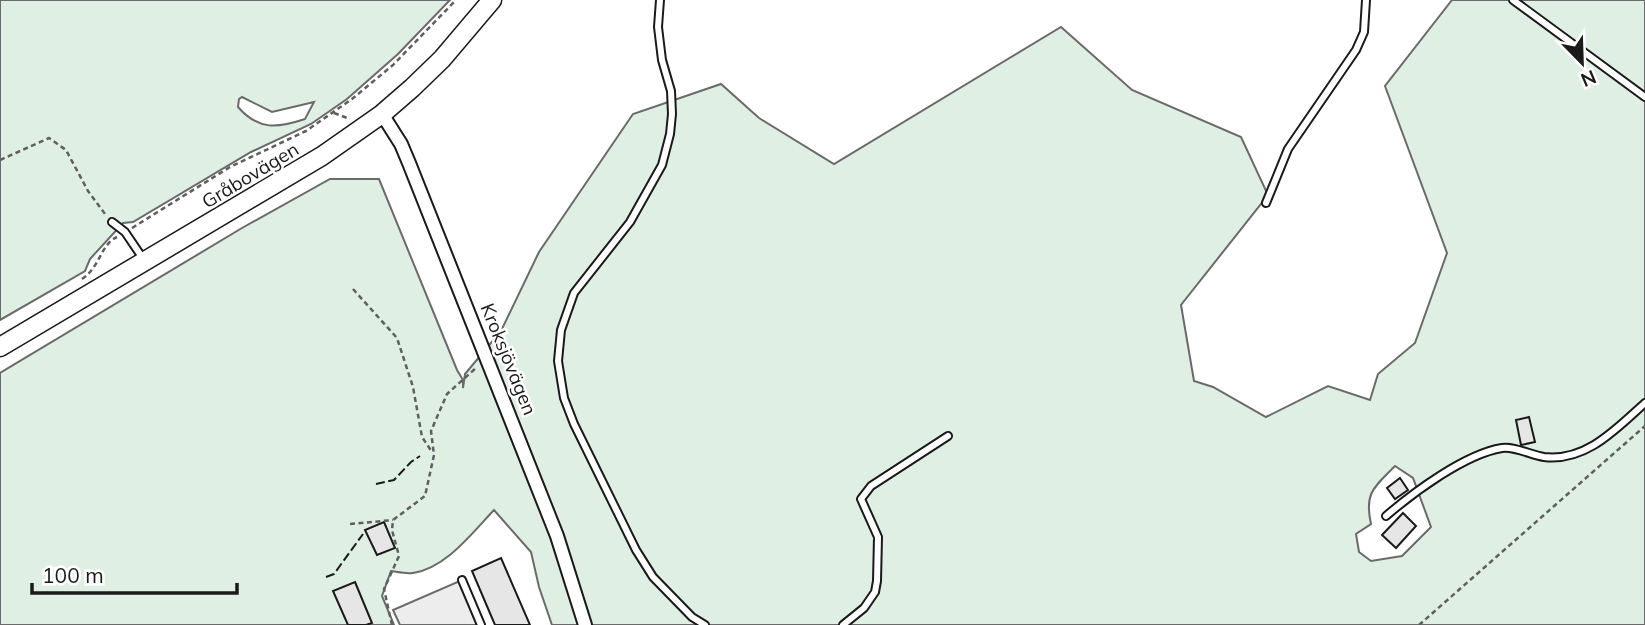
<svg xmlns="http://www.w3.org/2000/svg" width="1645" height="625" font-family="Mulish,sans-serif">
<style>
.green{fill:#e0efe3;stroke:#6a6a6a;stroke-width:2;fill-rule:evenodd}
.parking{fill:#ededed;stroke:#6a6a6a;stroke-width:2}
.building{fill:#e6e6e6;stroke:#1a1a1a;stroke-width:2}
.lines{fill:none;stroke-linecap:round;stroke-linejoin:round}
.lane-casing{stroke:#1a1a1a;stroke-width:10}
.street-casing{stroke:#1a1a1a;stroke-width:16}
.secondary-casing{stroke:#1a1a1a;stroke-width:21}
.path{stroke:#5f5f5f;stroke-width:2.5;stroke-dasharray:5 3.5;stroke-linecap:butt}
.lane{stroke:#fff;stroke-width:6}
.street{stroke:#fff;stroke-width:12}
.secondary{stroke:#fff;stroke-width:18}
.fence{stroke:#1a1a1a;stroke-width:2;stroke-dasharray:9 3.5;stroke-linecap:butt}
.labels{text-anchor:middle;stroke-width:5;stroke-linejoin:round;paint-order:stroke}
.street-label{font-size:19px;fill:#1a1a1a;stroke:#fff}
</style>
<rect width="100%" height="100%" fill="#fff"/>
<path class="green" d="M 0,0 L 450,0 L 398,54 L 347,99 L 311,124 L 251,152 L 133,222 L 123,223 L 90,259 L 85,271 L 0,320 ZM 242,97 L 272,112 L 314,102 L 305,119 C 278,128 259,131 238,107 L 239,99 Z
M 1452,0 L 1645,0 L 1645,625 L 552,625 L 539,587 L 531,552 L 494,510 C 472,533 446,568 413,573 C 406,574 398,572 391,571 L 382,596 L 394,625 L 0,625 L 0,373 L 242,228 L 330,179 L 379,179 L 457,370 L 463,380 L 463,388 L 465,374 L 501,331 L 539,252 L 633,114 L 721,84 L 759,118 L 834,164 L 1061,27 L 1132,90 L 1241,137 L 1268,195 L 1181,305 L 1194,381 L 1213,387 L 1266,417 L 1328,386 L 1370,400 L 1378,374 L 1415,343 L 1447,253 L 1385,86 ZM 1395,466 L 1413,478 L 1431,527 L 1402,556 L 1371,561 L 1359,552 L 1356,534 L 1371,524 C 1364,493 1374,487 1395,466 Z"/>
<path class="parking" d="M 462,580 L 482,625 L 400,625 L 393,610 Z"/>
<path class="building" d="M 1529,417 L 1535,442 L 1521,445 L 1516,420 Z
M 1400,478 L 1408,490 L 1395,499 L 1387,488 Z
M 1403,513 L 1416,526 L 1396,548 L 1382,535 Z
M 384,522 L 395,548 L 377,555 L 365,530 Z
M 501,558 L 530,625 L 495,625 L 472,571 Z
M 355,582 L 372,623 L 366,625 L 348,625 L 333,591 Z"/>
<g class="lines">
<g class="lane-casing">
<path id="lane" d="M 660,0 L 658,27 L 662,60 L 671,91 L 672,114 L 670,134 L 662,165 L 630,222 L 574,293 L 561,330 L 558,361 L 564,398 L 574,424 L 636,550 L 653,577 L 692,617 L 705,625
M 1513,0 L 1645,97
M 1266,203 L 1288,149 L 1356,50 L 1364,32 L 1366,0
M 112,222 L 125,232 L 144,260
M 1386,516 C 1414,492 1465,454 1502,448 C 1514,446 1531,455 1544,457 C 1586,462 1616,429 1645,403
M 462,580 L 481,625
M 843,625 L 864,608 L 875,592 L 877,581 L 878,537 L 861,499 L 871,486 L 948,436"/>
</g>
<g class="street-casing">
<path id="street" d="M 382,114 L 401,144 L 409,163 L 557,536 L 585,625"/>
</g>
<g class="secondary-casing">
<path id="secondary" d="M 0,347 L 322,156 L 382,114 L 412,88 L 442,59 L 492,0"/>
</g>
<path class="path" d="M 334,113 L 350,119
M 0,160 L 49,138 L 66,150 L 88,191 L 105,214
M 132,228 L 230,167 L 306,131 L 352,99 L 393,65 L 456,0
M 82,279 C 101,266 100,245 117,237
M 353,289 L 397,338 L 413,387 L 422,437 L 432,452
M 350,524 L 393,520
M 392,625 L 384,589 L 399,556 L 392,530 L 393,520 L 425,496 L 434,455 L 431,431 L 447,394 L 477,367
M 1419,625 L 1645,426"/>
<use href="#lane" class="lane"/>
<use href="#street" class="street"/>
<use href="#secondary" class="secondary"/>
<path class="fence" d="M 376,484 L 394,480 L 411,462 L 420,456
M 326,577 L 334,574 L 363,534"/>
</g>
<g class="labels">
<g class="street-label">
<text transform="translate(250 175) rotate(-31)" y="7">Gråbovägen</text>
<text transform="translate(509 359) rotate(68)" y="7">Kroksjövägen</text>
</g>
</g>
<g transform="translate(1582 63) rotate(157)" stroke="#ffffff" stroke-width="5" paint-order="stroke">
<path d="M0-5L12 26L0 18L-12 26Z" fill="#1a1a1a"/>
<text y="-10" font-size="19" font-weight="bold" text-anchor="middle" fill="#1a1a1a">N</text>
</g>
<path d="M32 583v10h205v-10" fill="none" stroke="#1a1a1a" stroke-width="3.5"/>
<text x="42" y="583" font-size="21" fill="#1a1a1a" stroke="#ffffff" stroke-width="5" paint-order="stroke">100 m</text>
</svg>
